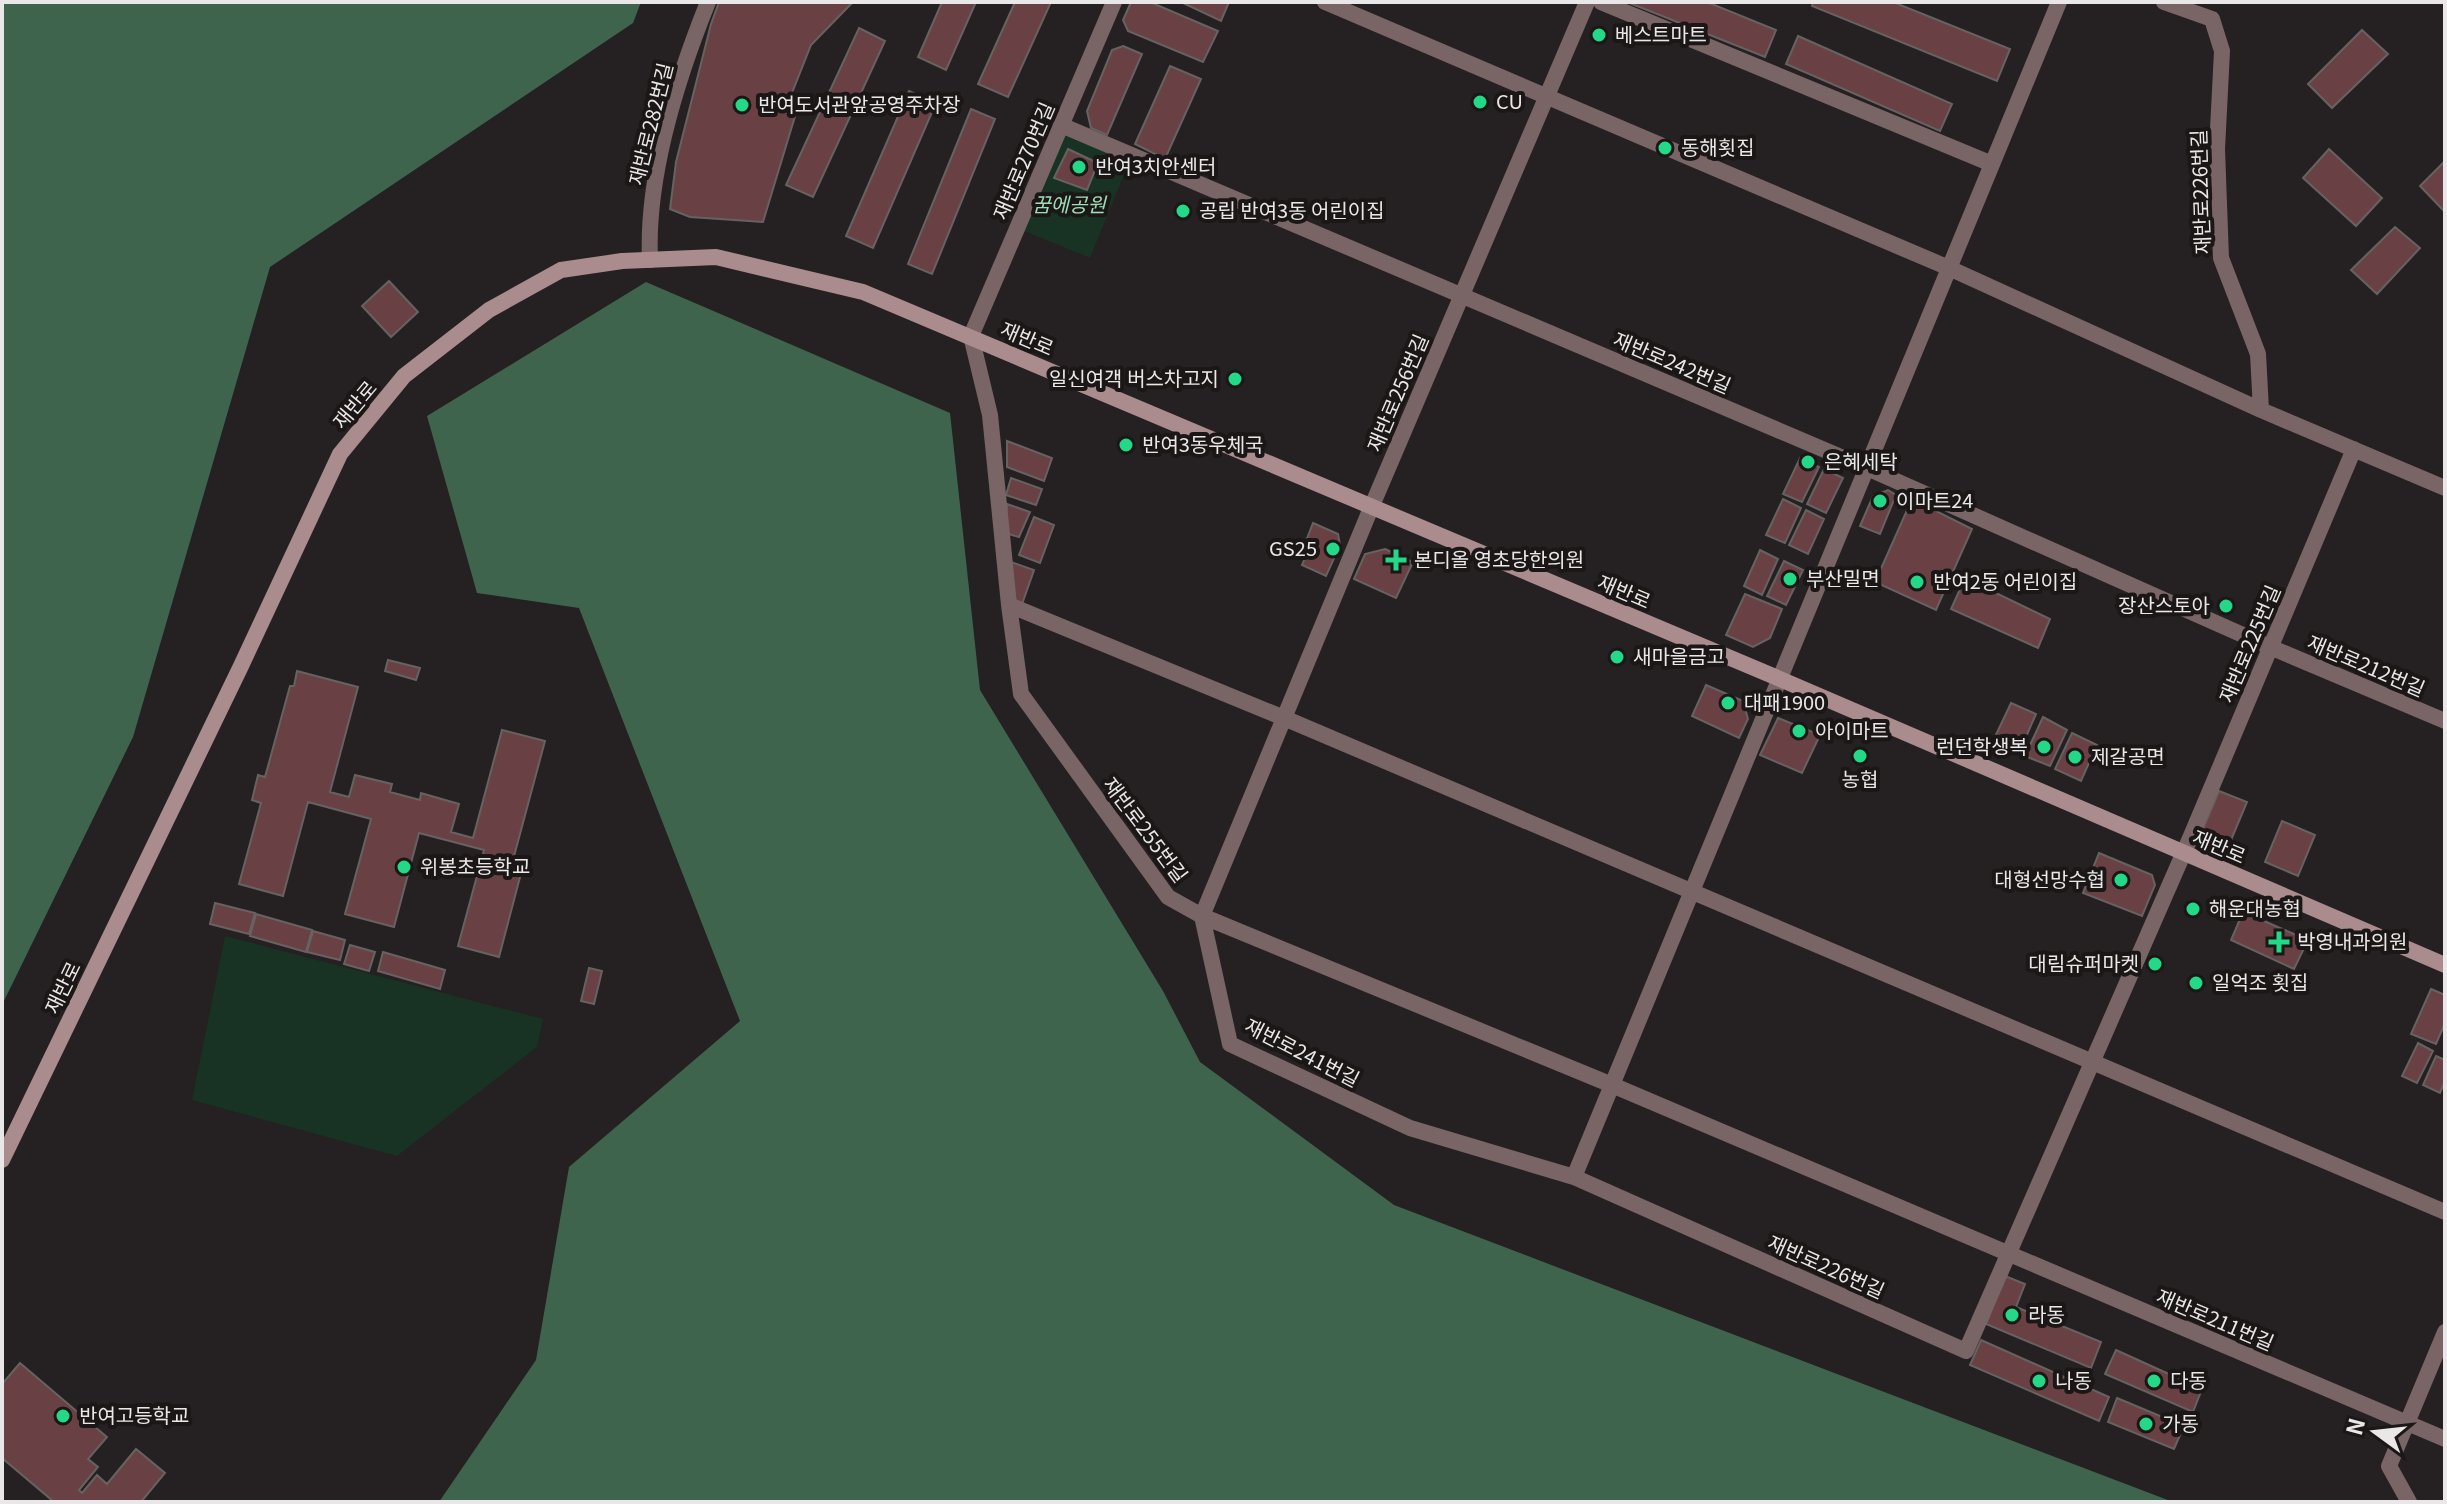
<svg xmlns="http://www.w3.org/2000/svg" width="2447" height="1504" font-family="Georgia,'Noto Sans KR',serif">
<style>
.green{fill:#183323}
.forest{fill:#3f644e}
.building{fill:#694144;stroke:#676262;stroke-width:2}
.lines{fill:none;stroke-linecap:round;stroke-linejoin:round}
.minor{stroke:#796566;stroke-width:16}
.secondary{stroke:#ab8c8e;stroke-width:16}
.poi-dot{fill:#23d886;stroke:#1b1717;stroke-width:3}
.labels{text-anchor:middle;stroke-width:8;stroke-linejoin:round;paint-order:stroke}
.poi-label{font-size:20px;fill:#eae7e8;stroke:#1b1717;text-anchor:start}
.street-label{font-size:20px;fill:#eae7e8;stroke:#1b1717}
.park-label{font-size:20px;font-style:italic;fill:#9ddeb6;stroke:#1b1717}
</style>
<rect width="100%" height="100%" fill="#252021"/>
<path class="green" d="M 1061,125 L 1132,155 L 1090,258 L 1017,228 Z
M 225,936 L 543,1019 L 537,1047 L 397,1156 L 192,1100 Z"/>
<path class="forest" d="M 2,2 L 641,2 L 633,23 L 270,267 L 133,737 L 2,1005 Z
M 646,282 L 950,413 L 980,690 L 1163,991 L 1200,1062 L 1394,1205 L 2173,1502 L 439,1502 L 536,1360 L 569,1167 L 740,1021 L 579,608 L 477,593 L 427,416 Z"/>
<path class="building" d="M 719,2 L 853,2 L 811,45 L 790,98 L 796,113 L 763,222 L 690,217 L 670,209 L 676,162 L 711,24 Z
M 942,2 L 976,2 L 946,70 L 918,57 Z
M 1015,2 L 1051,2 L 1008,97 L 978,84 Z
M 1131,2 L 1150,2 L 1218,31 L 1203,62 L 1128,31 L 1123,20 Z
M 1181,2 L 1229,2 L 1221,21 Z
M 1627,2 L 1707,2 L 1776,30 L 1765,57 Z
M 1813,2 L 1893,2 L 2010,49 L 1997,81 L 1812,6 Z
M 859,28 L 885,41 L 813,197 L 786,185 Z
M 2362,30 L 2388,54 L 2332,108 L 2308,84 Z
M 1798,36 L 1952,104 L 1940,131 L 1786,64 Z
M 1123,46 L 1142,54 L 1107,135 L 1091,128 L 1087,111 L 1112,50 Z
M 1170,66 L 1201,79 L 1165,159 L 1135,144 Z
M 909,91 L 936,103 L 873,248 L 846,236 Z
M 971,109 L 995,119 L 932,274 L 908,264 Z
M 1068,149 L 1098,163 L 1087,190 L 1054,178 Z
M 2329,149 L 2382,198 L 2356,226 L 2303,178 Z
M 2445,161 L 2445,210 L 2444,211 L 2420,186 Z
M 2395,227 L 2420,248 L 2377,294 L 2351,270 Z
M 389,281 L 418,312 L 391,337 L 362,306 Z
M 1007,441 L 1052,458 L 1044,481 L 1007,467 Z
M 1800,458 L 1819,467 L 1802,502 L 1783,494 Z
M 1824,469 L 1843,478 L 1826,513 L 1807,504 Z
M 1011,478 L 1042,489 L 1036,505 L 1006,495 Z
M 1888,490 L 1896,495 L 1880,534 L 1860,526 L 1873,496 Z
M 1783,499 L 1801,508 L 1785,543 L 1766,535 Z
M 1912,499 L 1972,529 L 1936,610 L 1875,582 Z
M 1007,504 L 1030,512 L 1019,537 L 1005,533 Z
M 1806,510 L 1824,519 L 1808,554 L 1789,545 Z
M 1034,517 L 1054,525 L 1040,563 L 1019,555 Z
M 1313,523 L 1338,534 L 1340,545 L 1326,576 L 1302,565 L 1311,545 L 1306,541 Z
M 1385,549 L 1413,562 L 1396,598 L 1354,579 L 1365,554 Z
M 1760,550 L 1778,559 L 1762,595 L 1744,586 Z
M 1008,561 L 1034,570 L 1021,607 L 1009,603 Z
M 1784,561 L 1803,570 L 1786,605 L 1767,596 Z
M 1965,578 L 2050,619 L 2038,648 L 1951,609 Z
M 1745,594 L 1782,609 L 1770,638 L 1753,647 L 1726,635 Z
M 388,660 L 420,668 L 416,680 L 385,671 Z
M 297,671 L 358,687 L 330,792 L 349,797 L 355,775 L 392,784 L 390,792 L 420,800 L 421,793 L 459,804 L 451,832 L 473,838 L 502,730 L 545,741 L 513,860 L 524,862 L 499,957 L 458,946 L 484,850 L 419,833 L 394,927 L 345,914 L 371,819 L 308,802 L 283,896 L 239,884 L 261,803 L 252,800 L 258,775 L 265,777 L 290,686 L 294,686 Z
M 1706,685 L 1743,701 L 1748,719 L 1739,738 L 1692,716 Z
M 2011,703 L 2036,714 L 2019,753 L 1993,741 Z
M 2043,717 L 2067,730 L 2050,766 L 2025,756 Z
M 1778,718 L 1820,735 L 1802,773 L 1760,755 Z
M 2072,733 L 2097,745 L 2081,781 L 2055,769 Z
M 2219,791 L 2247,802 L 2229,845 L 2201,833 Z
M 2282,821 L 2315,835 L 2298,876 L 2265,862 Z
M 2099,853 L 2152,875 L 2155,885 L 2142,916 L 2083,893 Z
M 215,903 L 255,913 L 249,934 L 210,924 Z
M 2243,912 L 2308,940 L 2294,969 L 2231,940 Z
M 256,914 L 312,930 L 306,952 L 250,936 Z
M 313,931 L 345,940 L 340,960 L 307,952 Z
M 350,945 L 375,952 L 369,971 L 344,964 Z
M 383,952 L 445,970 L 440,989 L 378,971 Z
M 589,968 L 602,971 L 594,1004 L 581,1001 Z
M 2431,989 L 2445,995 L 2445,1023 L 2436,1044 L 2411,1034 Z
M 2418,1043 L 2433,1051 L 2417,1083 L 2402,1076 Z
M 2436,1056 L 2445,1060 L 2445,1081 L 2440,1093 L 2423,1085 Z
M 2005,1276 L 2025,1284 L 2016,1307 L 2101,1342 L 2091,1368 L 1986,1324 Z
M 1981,1340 L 2109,1397 L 2099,1421 L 1970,1365 Z
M 2116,1350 L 2202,1389 L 2193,1412 L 2105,1374 Z
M 20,1363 L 107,1437 L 88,1459 L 98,1467 L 79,1490 L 82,1493 L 97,1475 L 107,1484 L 136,1449 L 165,1473 L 141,1502 L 54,1502 L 2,1458 L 2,1384 Z
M 2117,1398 L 2184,1426 L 2174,1449 L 2108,1422 Z"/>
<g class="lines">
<path class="minor" d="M 1114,2 L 971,336 L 990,415 L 1009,605 L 1021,694 L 1168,897 L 1202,916 L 1612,1085 L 2445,1439
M 1325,2 L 1949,268 L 2261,410 L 2445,488
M 1601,2 L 1992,164
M 2164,2 L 2212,19 L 2222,51 L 2217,149 L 2221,258 L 2258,354 L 2261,410
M 1061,125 L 1867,468 L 2270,647 L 2445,721
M 650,260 C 646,176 677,79 708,2
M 1009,605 L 1284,718 L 2445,1212
M 1202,916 L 1230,1044 L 1410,1128 L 1574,1177 L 1966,1351 L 2191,836 L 2354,449
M 1202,916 L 1371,508 L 1587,2
M 1574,1177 L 2059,2
M 2409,1502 L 2389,1466 L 2445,1332"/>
<path class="secondary" d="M 2,1160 L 241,666 L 340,454 L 404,376 L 489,310 L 561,270 L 622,261 L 716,257 L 863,292 L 1780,679 L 2445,965"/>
</g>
<g class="poi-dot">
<circle cx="1599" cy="35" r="8"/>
<circle cx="1480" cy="102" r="8"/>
<circle cx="742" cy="105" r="8"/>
<circle cx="1665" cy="148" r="8"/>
<circle cx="1079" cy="167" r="8"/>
<circle cx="1183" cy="211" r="8"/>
<circle cx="1235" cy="379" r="8"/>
<circle cx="1126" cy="445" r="8"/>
<circle cx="1808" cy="462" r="8"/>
<circle cx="1880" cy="501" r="8"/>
<circle cx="1333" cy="549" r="8"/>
<path d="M1392 548h8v8h8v8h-8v8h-8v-8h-8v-8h8z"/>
<circle cx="1790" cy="579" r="8"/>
<circle cx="1917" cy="582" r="8"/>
<circle cx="2226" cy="606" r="8"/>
<circle cx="1617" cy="657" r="8"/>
<circle cx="1728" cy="703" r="8"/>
<circle cx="1799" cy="731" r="8"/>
<circle cx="2044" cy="747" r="8"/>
<circle cx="1860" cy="756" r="8"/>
<circle cx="2075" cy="757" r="8"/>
<circle cx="404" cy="867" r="8"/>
<circle cx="2121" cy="880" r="8"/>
<circle cx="2193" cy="909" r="8"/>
<path d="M2275 930h8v8h8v8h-8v8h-8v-8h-8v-8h8z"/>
<circle cx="2155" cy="964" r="8"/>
<circle cx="2196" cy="983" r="8"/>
<circle cx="2012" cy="1315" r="8"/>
<circle cx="2039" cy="1381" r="8"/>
<circle cx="2154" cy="1381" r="8"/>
<circle cx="63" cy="1416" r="8"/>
<circle cx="2146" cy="1424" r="8"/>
</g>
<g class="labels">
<g class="poi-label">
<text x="1615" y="42">베스트마트</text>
<text x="1496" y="109">CU</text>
<text x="758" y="112">반여도서관앞공영주차장</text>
<text x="1681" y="155">동해횟집</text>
<text x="1095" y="174">반여3치안센터</text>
<text x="1199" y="218">공립 반여3동 어린이집</text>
<text x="1219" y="386" text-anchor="end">일신여객 버스차고지</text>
<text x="1142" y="452">반여3동우체국</text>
<text x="1824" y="469">은혜세탁</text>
<text x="1896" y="508">이마트24</text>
<text x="1317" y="556" text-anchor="end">GS25</text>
<text x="1414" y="567">본디올 영초당한의원</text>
<text x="1806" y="586">부산밀면</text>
<text x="1933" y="589">반여2동 어린이집</text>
<text x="2210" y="613" text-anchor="end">장산스토아</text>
<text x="1633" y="664">새마을금고</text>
<text x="1744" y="710">대패1900</text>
<text x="1815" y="738">아이마트</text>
<text x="2028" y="754" text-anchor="end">런던학생복</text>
<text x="2091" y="764">제갈공면</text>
<text x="1860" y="787" text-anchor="middle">농협</text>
<text x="420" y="874">위봉초등학교</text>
<text x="2105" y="887" text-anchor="end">대형선망수협</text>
<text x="2209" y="916">해운대농협</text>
<text x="2297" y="949">박영내과의원</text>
<text x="2139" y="971" text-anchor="end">대림슈퍼마켓</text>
<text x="2212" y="990">일억조 횟집</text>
<text x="2028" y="1322">라동</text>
<text x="2055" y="1388">나동</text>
<text x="2170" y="1388">다동</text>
<text x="79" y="1423">반여고등학교</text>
<text x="2162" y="1431">가동</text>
</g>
<g class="street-label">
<text transform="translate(651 124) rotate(-76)" y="7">재반로282번길</text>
<text transform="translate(1024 161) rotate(-67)" y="7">재반로270번길</text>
<text transform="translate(2201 192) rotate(-92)" y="7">재반로226번길</text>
<text transform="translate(1027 339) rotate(23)" y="7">재반로</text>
<text transform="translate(1672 363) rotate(23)" y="7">재반로242번길</text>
<text transform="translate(1398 393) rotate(-67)" y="7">재반로256번길</text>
<text transform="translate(355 405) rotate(-50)" y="7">재반로</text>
<text transform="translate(1624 592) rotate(23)" y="7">재반로</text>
<text transform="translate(2250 644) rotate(-67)" y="7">재반로225번길</text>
<text transform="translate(2366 666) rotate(23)" y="7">재반로212번길</text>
<text transform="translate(1145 830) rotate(53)" y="7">재반로255번길</text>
<text transform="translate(2219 847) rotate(23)" y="7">재반로</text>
<text transform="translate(63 988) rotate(-64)" y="7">재반로</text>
<text transform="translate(1302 1053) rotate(27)" y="7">재반로241번길</text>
<text transform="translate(1826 1267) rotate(24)" y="7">재반로226번길</text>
<text transform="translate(2215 1320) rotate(23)" y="7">재반로211번길</text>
</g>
<g class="park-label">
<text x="1069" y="212">꿈에공원</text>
</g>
</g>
<rect width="2447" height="1504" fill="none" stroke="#eae7e8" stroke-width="8"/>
<g transform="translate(2375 1432) rotate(285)" stroke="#1b1717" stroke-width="6" paint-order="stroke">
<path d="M0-6L14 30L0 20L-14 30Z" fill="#eae7e8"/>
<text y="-12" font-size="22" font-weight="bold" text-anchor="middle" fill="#eae7e8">N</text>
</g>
</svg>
